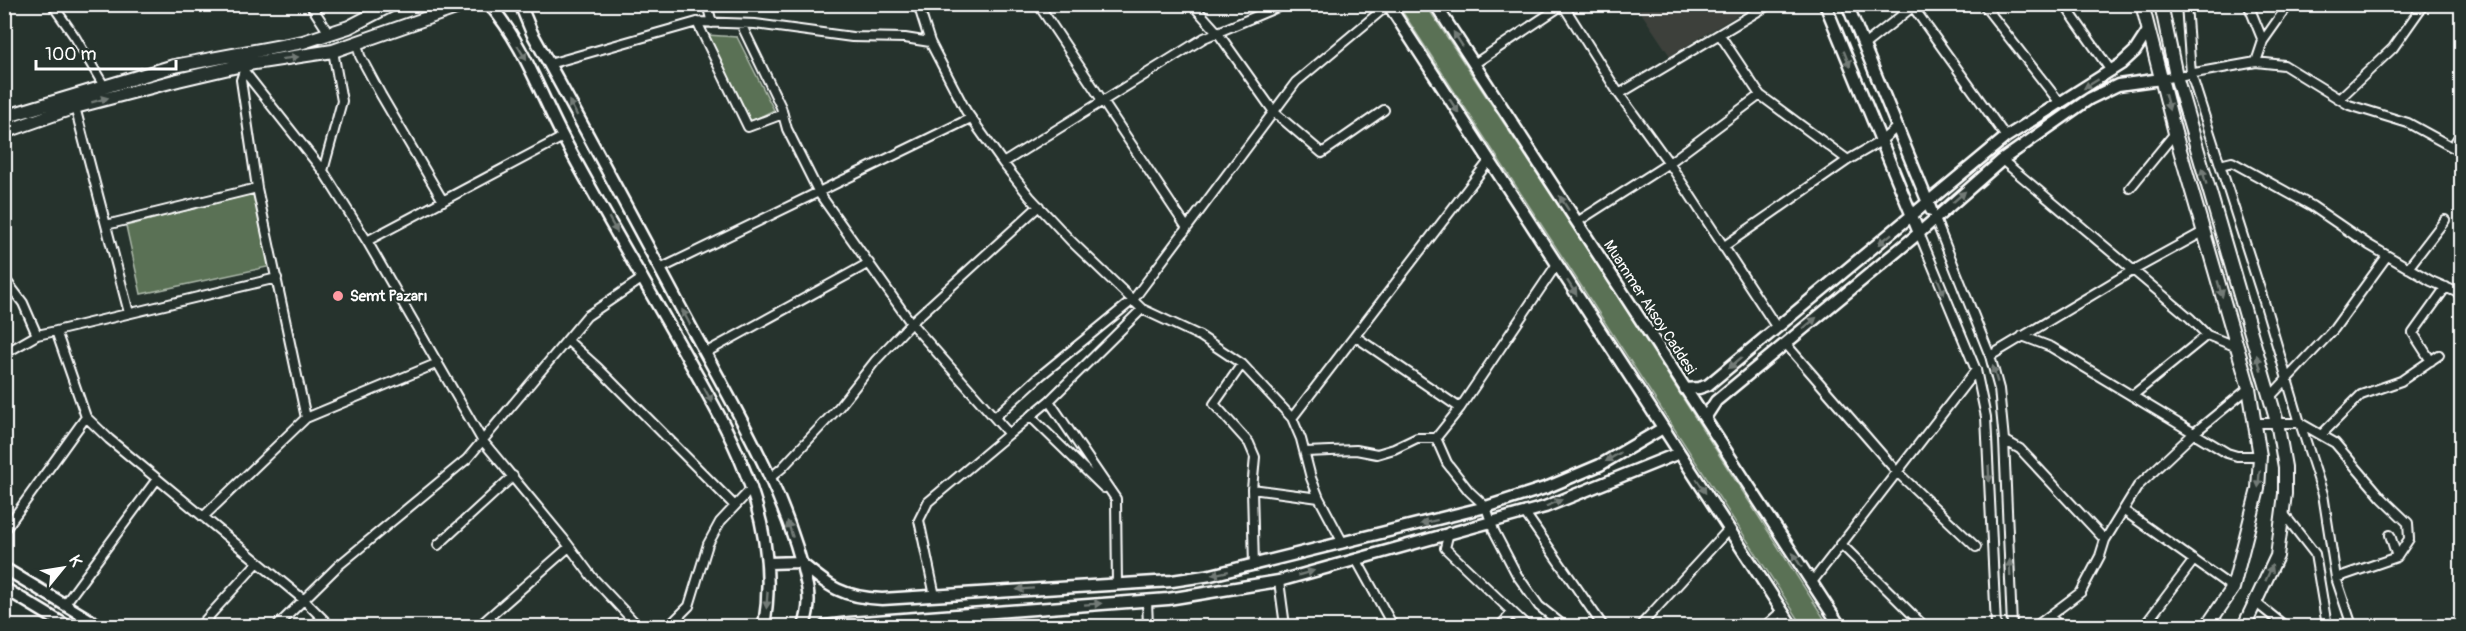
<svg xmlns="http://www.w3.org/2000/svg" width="2466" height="631" font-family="Pangolin,sans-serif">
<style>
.built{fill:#3c413a}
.green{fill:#5a7155;stroke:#acb8aa;stroke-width:1.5}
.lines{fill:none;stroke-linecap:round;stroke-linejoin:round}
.river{stroke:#45666b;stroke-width:16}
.street-casing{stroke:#fff;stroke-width:12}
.secondary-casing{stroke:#fff;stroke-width:15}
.primary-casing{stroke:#fff;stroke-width:16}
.street{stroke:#26332d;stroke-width:8}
.secondary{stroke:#26332d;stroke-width:10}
.primary{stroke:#26332d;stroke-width:12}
.oneway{fill:#727a76}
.poi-dot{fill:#ff9aa2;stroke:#26332d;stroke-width:2}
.labels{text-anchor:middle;stroke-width:4.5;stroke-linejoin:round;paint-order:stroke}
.poi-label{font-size:15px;font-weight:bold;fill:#fff;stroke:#26332d;text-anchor:start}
.street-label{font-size:15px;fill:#fff;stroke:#26332d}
</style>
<rect width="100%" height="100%" fill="#26332d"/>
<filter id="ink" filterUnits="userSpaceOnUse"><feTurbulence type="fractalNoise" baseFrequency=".0167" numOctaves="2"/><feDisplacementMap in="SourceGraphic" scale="12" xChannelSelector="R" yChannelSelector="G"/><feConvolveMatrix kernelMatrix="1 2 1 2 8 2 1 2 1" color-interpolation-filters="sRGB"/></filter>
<g filter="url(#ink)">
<path class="built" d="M 1636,5 L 1754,5 L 1670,56 Z"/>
<path class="green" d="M 1398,5 L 1426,5 L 1598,266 L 1829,626 L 1803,626 Z
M 707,35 L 737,37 L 774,110 L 748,123 Z
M 255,193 L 272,266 L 141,294 L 126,226 Z"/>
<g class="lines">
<path class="river" d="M 2461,626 L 2462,614"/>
<g class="street-casing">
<path id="street" d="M 52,4 L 75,37 L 104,86
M 310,4 L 329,33
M 707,4 L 712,23
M 918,4 L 930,42 L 966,111 L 1003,163 L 1030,197 L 1071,241 L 1142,309 L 1200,336 L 1242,364 L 1292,418 L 1301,439 L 1311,478 L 1319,498 L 1343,543
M 1038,4 L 1187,228
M 1192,4 L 1218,33 L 1274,112 L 1322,153 L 1384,110
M 1983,4 L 2060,103
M 2064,4 L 2111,71
M 2186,4 L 2191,74 L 2265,305 L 2300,423 L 2335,443 L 2382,498 L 2408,523 L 2409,539 L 2397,557 L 2336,578
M 2248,4 L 2263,41
M 1563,5 L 1619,94 L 1669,163 L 1777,328
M 1913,7 L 2006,137
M 697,22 L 748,127 L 783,114
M 741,24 L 781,107 L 787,129 L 819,193 L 911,323 L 1009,434 L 928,502 L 919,520 L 935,596
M 1720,35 L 1760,95 L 1848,160
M 357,43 L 360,56 L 381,95 L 443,201
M 1864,45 L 1915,5
M 2256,62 L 2284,65 L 2349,105 L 2408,123 L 2452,147
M 549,64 L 697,22 L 755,24 L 852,37 L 905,38 L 930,42
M 1474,64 L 1564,4
M 242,65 L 244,71 L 323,171 L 367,241 L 482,440 L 563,538 L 592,577 L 638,626
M 244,71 L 241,80 L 257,188 L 306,418
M 2161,79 L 2256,62 L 2263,41 L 2289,4
M 1619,94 L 1770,4
M 2339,99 L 2393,48 L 2424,4
M 75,107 L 129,313
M 2462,132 L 2452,147 L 2462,151
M 2002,160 L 2190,318 L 2207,335 L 2237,347
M 1003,163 L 1204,38 L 1285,4
M 2220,165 L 2232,162 L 2312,206 L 2369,245 L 2431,281 L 2461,294
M 323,171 L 342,101 L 333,51
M 2130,188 L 2175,133
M 1935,219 L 1990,356 L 1999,389 L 2004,440 L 2012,626
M 1577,222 L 1669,163 L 1760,95
M 106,225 L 257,188
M 1919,233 L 1976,370 L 1986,417 L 1996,626
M 367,241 L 563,137
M 1723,247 L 1848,160 L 1881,141 L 1897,127
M 1557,264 L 1460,408 L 1436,438 L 1447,463 L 1469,491 L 1486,507 L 1494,531 L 1517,575 L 1539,606 L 1564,626
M 2408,268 L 2445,220
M 660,269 L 971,118
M 4,278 L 23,303 L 37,335
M 56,331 L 277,278
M 2022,336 L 2051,347 L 2227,453 L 2237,456 L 2260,456
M 1356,337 L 1460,408
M 567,340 L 598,368 L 734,505
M 1785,343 L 1897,472 L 1976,547
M 705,353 L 869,263
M 4,354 L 37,335 L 56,331 L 86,417 L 109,439 L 304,600 L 330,626
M 1990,356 L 2132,271 L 2203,232
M 2431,361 L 2413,333 L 2446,287
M 1242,364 L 1214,404 L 1249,443 L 1255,457 L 1252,489 L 1254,566
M 2132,396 L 2207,335
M 2269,398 L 2334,329 L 2387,256
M 1049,401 L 1116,499 L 1117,584
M 1030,416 L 1104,488
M 995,417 L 1040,376 L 1133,300 L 1296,82 L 1388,5
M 1292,418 L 1489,161
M 2256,423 L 2300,423 L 2323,494 L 2336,578 L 2352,626
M 1009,434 L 1049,401 L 1142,309
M 2321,435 L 2361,395 L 2401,381 L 2439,355
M 2004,440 L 2020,449 L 2105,540
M 1305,452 L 1356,450 L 1377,454 L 1394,449 L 1417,438 L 1436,438
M 770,478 L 782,468 L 839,407 L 876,360 L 911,323 L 1039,206
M 1252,489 L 1319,498
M 2123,510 L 2233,588
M 1525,513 L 1603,626
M 2283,513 L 2315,554 L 2327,626
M 203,517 L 306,418 L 438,363
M 4,531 L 86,417
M 1449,532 L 1445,548 L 1527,626
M 2390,535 L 2397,557
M 1841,544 L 1924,626
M 438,545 L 513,476
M 1356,559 L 1393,626
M 1279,581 L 1285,626
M 1812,582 L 1976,370
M 1147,601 L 1148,626
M 2255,602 L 2285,626
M 65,604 L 157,479
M 943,615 L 944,626
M 2049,617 L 2061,626
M 200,626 L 258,562
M 277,626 L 338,566 L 467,459 L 587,316 L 643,278
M 479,626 L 569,547
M 669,626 L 689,606 L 708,544 L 720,522 L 752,488
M 1500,626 L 1511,614
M 1640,626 L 1729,529
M 1765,626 L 1782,611
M 2036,626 L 2081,592 L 2100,556 L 2105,540 L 2138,486 L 2194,433 L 2249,388
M 2144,626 L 2194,560"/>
</g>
<g class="secondary-casing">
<path id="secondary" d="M 489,4 C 524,44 540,94 564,139 C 604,214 648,287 689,361 C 712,402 736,443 751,488 C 767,534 772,579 764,626
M 520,4 L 532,33 C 586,130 638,228 690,325 C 734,407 788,495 807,586 C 810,599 808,614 804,626
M 1388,4 L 1792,626
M 1435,4 L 1840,626
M 1825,4 L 1919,233
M 1847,4 L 1931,210
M 1685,389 L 1699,388 L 1708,385 L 2006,137 L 2121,64 L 2135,51 L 2148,31
M 1705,418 L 1716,401 L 1919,233 L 2002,160 L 2089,99 L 2118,85 L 2161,79
M 769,563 L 800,562 C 831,588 842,597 882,599 L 1172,581 L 1211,575 L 1486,507 L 1548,487 L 1600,465 L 1663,428
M 4,568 L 100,626
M 4,588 L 67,626
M 825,626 L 850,623 L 1168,599 L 1279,581 L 1545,507 L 1679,453"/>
</g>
<g class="primary-casing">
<path id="primary" d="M 2142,4 L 2175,133 L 2249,388 L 2260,456 L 2258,489 L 2233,588 L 2207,626
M 2161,4 L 2176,76 L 2277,422 L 2285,467 L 2285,494 L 2277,556 L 2244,626
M 4,117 L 174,66 L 303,42 L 349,27 L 393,4
M 4,132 L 75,107 L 178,80 L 242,65 L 333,51 L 467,4"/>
</g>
<use href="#street" class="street"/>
<use href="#secondary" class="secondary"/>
<use href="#primary" class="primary"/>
</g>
<defs><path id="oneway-solid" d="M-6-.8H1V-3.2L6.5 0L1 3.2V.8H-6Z" transform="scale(1.5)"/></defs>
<g class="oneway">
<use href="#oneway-solid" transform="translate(1458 39) rotate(-123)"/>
<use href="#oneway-solid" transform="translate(522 53) rotate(59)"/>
<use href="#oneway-solid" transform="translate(290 58) rotate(-7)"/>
<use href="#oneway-solid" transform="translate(1847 59) rotate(68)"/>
<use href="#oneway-solid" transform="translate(2091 84) rotate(148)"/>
<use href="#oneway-solid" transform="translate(100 100) rotate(-15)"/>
<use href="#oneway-solid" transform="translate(2167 102) rotate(75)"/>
<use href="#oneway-solid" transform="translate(1454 106) rotate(57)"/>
<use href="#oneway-solid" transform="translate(573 108) rotate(-119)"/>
<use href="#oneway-solid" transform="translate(2204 176) rotate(-106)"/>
<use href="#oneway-solid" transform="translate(1959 197) rotate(-41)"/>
<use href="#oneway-solid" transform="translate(1564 203) rotate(-123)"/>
<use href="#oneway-solid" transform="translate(613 225) rotate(60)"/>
<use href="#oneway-solid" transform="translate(1885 239) rotate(141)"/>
<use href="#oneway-solid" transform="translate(1941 287) rotate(68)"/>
<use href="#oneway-solid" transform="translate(1572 288) rotate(57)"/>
<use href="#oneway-solid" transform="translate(2220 289) rotate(74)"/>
<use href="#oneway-solid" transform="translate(686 317) rotate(-118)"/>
<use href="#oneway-solid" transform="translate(1810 323) rotate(-40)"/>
<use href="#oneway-solid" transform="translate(1735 363) rotate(140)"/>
<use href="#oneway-solid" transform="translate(2259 363) rotate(-106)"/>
<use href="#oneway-solid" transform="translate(1995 374) rotate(-106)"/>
<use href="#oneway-solid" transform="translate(708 395) rotate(61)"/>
<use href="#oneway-solid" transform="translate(1613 457) rotate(149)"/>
<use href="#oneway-solid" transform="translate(1989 474) rotate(87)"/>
<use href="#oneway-solid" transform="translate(2259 479) rotate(95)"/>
<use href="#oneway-solid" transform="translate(1701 486) rotate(57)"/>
<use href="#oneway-solid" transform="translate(1554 503) rotate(-23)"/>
<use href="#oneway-solid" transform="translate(1429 522) rotate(166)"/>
<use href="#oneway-solid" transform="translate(790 529) rotate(-108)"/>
<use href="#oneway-solid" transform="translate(1797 560) rotate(-123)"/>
<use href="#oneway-solid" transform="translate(2010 568) rotate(-92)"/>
<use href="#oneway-solid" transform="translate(1220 573) rotate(168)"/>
<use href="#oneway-solid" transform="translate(1306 573) rotate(-16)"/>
<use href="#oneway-solid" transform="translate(2269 573) rotate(-66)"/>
<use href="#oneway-solid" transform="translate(1025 589) rotate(176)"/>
<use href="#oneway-solid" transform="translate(767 600) rotate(94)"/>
<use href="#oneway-solid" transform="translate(1093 604) rotate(-4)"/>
</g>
</g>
<circle class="poi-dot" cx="338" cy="296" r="6"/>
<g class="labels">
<g class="poi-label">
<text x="350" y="301">Semt Pazarı</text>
</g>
<g class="street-label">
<text transform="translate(1650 307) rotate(57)" y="5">Muammer Aksoy Caddesi</text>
</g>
</g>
<rect width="2466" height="631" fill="none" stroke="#26332d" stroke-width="24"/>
<rect x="12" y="12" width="2442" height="607" fill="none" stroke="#fff" stroke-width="2" filter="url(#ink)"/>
<g transform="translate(63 568) rotate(60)" stroke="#26332d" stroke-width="4.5" paint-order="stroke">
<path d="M0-4.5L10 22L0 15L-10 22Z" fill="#ffffff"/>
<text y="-9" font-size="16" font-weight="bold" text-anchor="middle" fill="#ffffff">K</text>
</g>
<path d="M36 60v9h140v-9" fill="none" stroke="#ffffff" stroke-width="3"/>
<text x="45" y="60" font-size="18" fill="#ffffff" stroke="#26332d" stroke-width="4.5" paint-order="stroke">100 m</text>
</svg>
